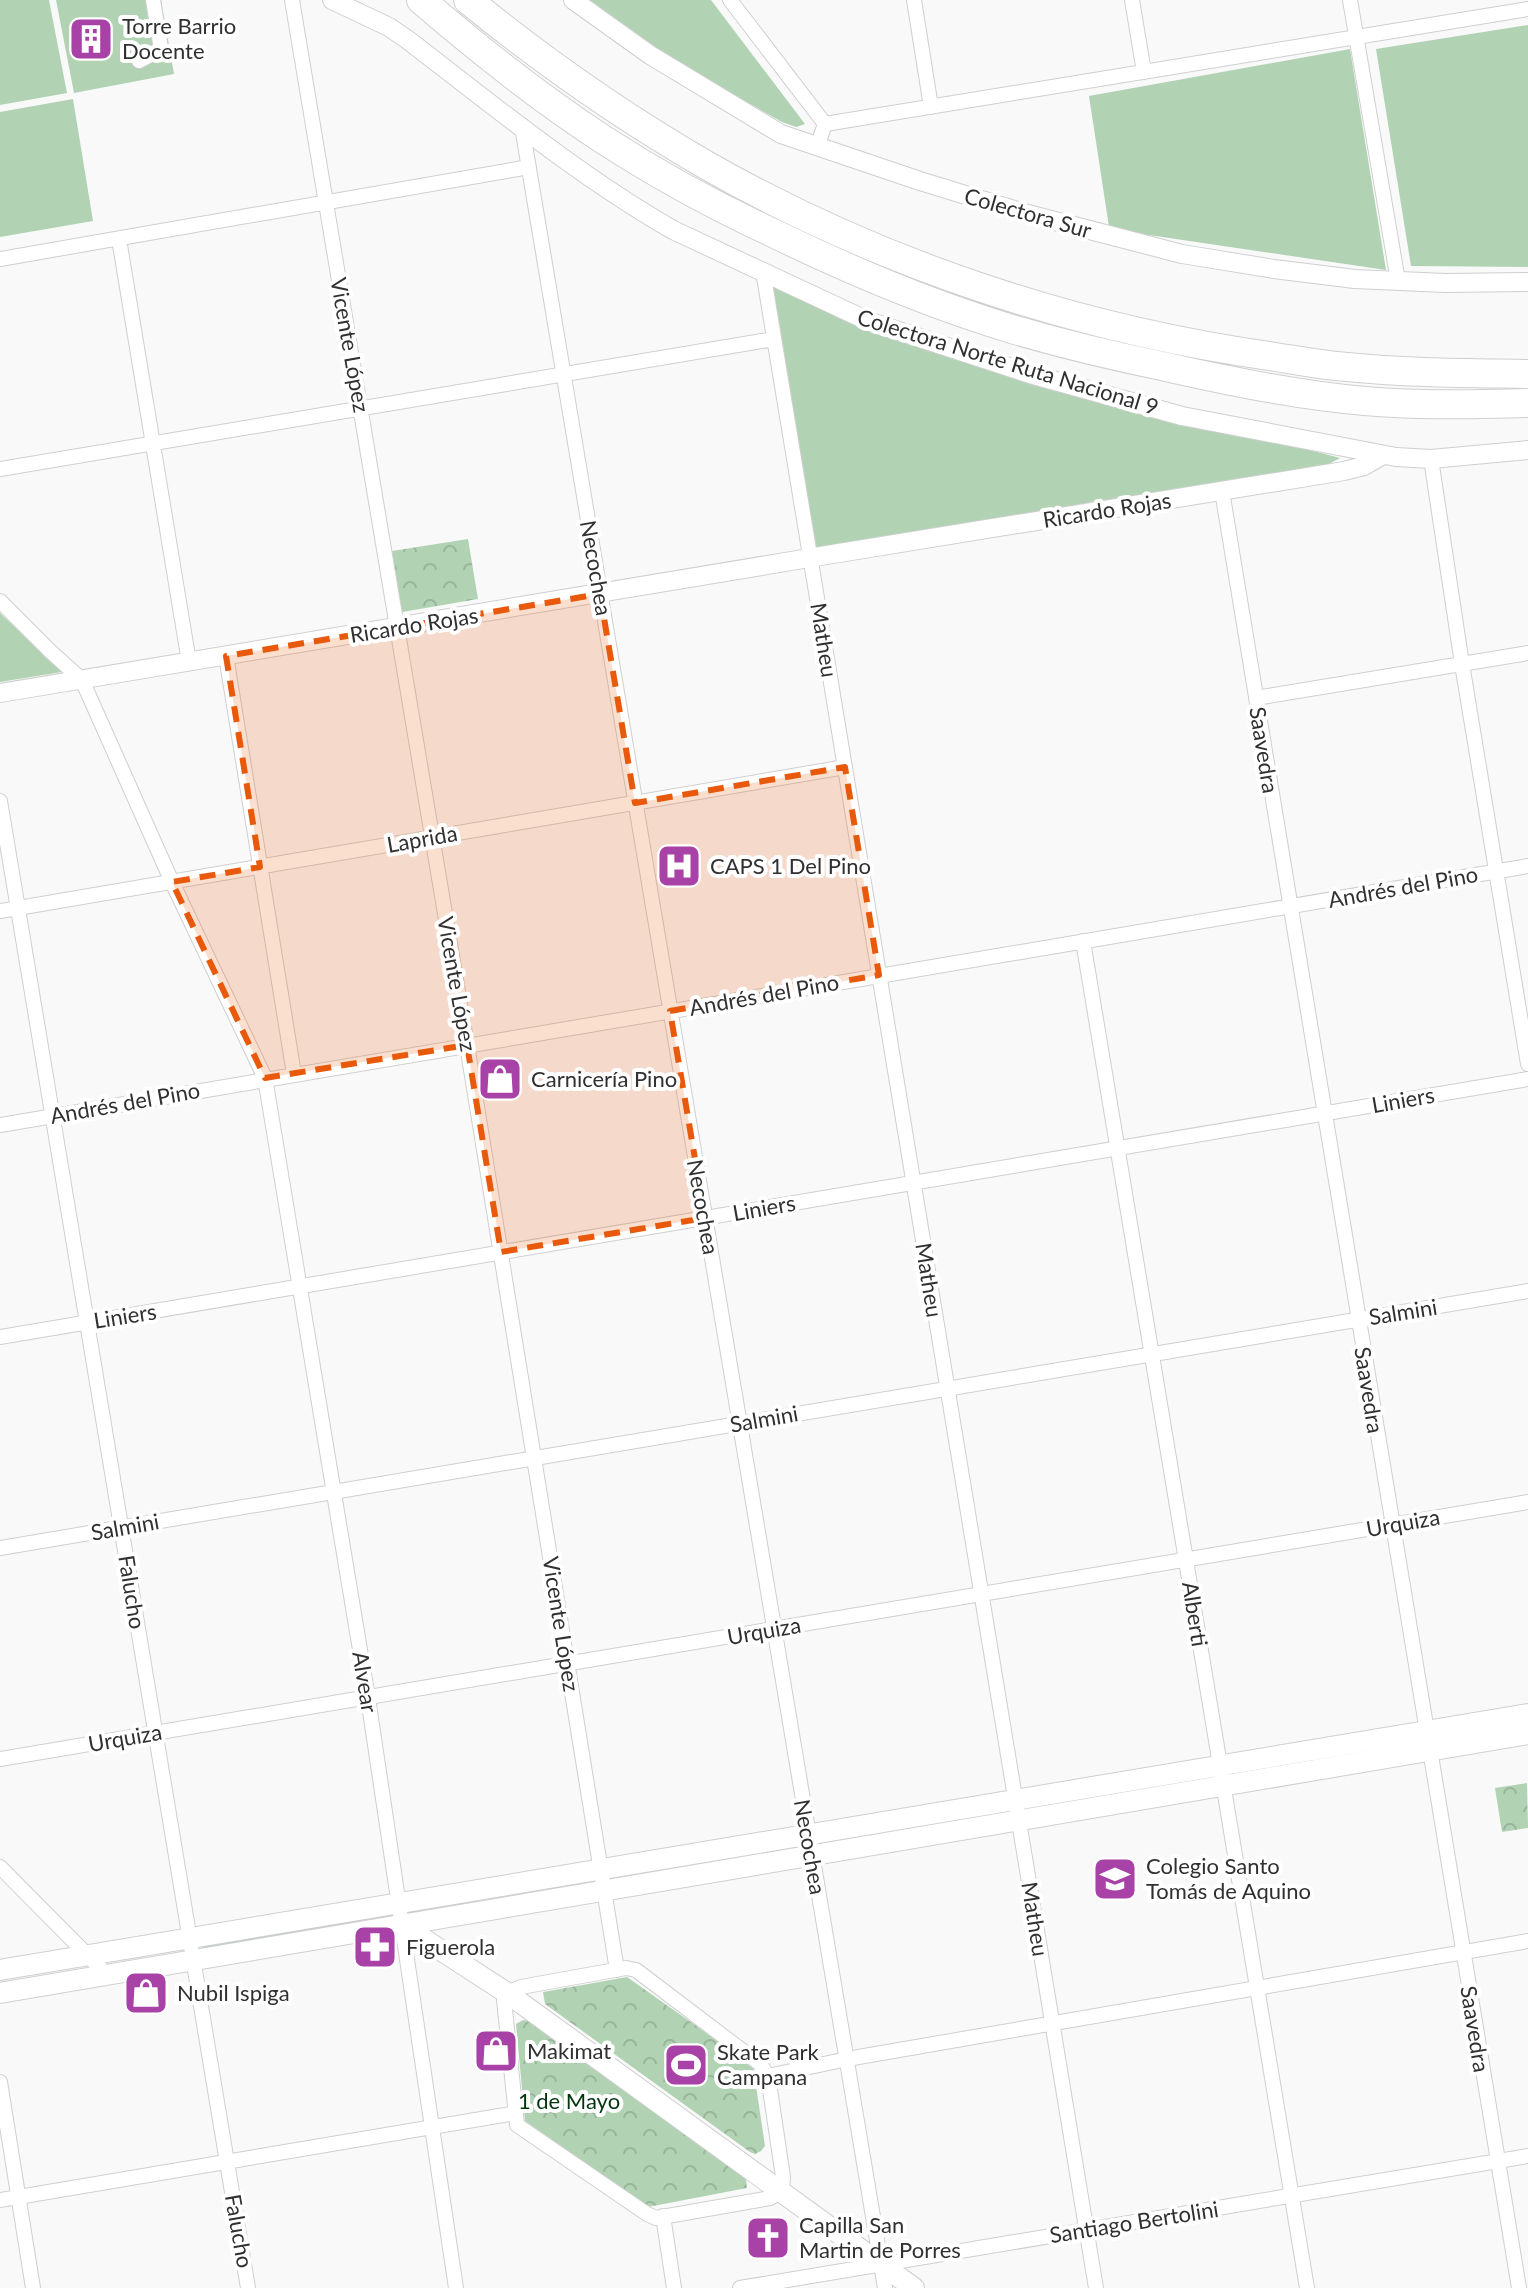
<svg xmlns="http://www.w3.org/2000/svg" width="1528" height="2288" font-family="Lato,sans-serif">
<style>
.grass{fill:#b1d3b4}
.park{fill:url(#park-crowns)}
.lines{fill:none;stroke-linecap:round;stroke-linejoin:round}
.minor-casing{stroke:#cfcfd0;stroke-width:16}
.tertiary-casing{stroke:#cfcfd0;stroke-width:20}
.secondary-casing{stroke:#cfcfd0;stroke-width:22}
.motorway-casing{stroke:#cfcfd0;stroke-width:30}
.minor{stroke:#fff;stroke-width:14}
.tertiary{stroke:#fff;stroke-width:18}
.secondary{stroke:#fff;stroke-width:20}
.motorway{stroke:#fff;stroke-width:28}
.marked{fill:#e8590c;fill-opacity:0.2;stroke:#e8590c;stroke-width:6;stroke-dasharray:16 10;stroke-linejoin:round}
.labels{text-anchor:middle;stroke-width:8;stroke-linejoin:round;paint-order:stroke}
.poi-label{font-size:22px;fill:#303031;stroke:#fff;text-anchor:start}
.street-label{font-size:22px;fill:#303031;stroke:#fff}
.park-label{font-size:22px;fill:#00360e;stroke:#fff}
</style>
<defs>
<pattern id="park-crowns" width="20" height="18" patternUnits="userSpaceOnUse" patternTransform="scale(2)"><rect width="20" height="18" fill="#b1d3b4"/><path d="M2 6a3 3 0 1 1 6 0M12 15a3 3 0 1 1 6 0" fill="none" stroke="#99b59b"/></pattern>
</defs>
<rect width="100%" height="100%" fill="#f9f9fa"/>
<path class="grass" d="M 0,0 L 49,0 L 67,93 L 0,105 Z
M 56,0 L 161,0 L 174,74 L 74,93 Z
M 589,0 L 711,0 L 805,124 L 796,127 L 782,122 L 729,92 L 658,50 Z
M 1528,25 L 1528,267 L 1411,266 L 1376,49 Z
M 1350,49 L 1386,270 L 1122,231 L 1109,227 L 1089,96 Z
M 73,99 L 93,221 L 0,237 L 0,112 Z
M 763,271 L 868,321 L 1182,416 L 1340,458 L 1329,464 L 810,553 Z
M 0,613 L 62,672 L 0,682 Z
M 798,1845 L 795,1849 L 619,1879 L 615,1876 Z
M 596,1877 L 599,1882 L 418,1912 L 416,1910 Z
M 383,1914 L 384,1918 L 203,1949 L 202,1946 L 202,1944 Z"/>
<path class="park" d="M 468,539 L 478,599 L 402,612 L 392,551 Z
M 1527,1783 L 1528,1828 L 1502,1832 L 1495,1788 Z
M 627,1977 L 753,2066 L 765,2146 L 761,2151 L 755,2154 L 750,2152 L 545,2004 L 543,1992 Z
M 523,2020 L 528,2021 L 741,2175 L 746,2179 L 747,2188 L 648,2207 L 525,2121 L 516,2024 Z"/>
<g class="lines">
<g class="minor-casing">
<path id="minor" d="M 292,0 L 467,1045 L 617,1970
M 730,0 L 825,124
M 914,0 L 931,107
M 1132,0 L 1144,72
M 1350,0 L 1398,281
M 139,61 L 161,49 L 153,0
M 522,127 L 885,2288
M 817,147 L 825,124 L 1528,9
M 119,239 L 189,662
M 0,259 L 529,167
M 763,271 L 1096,2288
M 1431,459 L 1462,664 L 1528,1064
M 0,469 L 774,339
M 1222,491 L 1519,2288
M 0,601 L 50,651 L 82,680 L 172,882 L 265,1078 L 368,1698 L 456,2288
M 226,656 L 294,1074
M 1256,698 L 1528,653
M 0,801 L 248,2288
M 0,911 L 845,767
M 1083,941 L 1307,2288
M 0,1125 L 1528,866
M 0,1337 L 1528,1079
M 0,1548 L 1528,1291
M 0,1759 L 1528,1502
M 0,1867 L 107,1975
M 626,1968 L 636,1970 L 760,2064 L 768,2076 L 783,2177 L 782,2191 L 770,2198 L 656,2218 L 647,2214 L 517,2125 L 504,2000 L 507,1993 L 521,1987 Z
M 768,2076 L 847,2059 L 1528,1941
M 0,2082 L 33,2288
M 0,2200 L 516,2113
M 663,2216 L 674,2288
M 740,2288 L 1528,2156"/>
</g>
<g class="tertiary-casing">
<path id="tertiary" d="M 332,0 L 389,27 L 408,40 C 494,106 579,176 673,230 L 868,321 L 1030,374 L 1182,416 L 1396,457 L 1431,459 L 1528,450
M 573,0 L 650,55 L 781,134 L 920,181 L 1024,213 L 1182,254 L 1274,269 L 1355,279 L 1445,283 L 1528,282
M 0,693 L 827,555 L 1344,471 L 1364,466 L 1383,455"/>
</g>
<g class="secondary-casing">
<path id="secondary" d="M 402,1925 L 507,1993 L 914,2288
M 0,1970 L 1528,1714
M 0,1993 L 1528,1734"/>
</g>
<g class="motorway-casing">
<path id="motorway" d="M 421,0 C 479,50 540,98 604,140 C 658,175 715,206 773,233 C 851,271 932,305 1015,330 C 1063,344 1113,356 1162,366 C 1228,381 1296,395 1365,401 C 1419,406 1474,404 1528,403
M 468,0 C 543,61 623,117 706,165 C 878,263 1073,328 1269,356 C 1295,360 1321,365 1347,367 C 1407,373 1467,373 1528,374"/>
</g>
<use href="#minor" class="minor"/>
<use href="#tertiary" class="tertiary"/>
<use href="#secondary" class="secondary"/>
<use href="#motorway" class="motorway"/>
</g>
<path class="marked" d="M 600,594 L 635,803 L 845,767 L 879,975 L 670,1011 L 705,1218 L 501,1252 L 467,1045 L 265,1078 L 172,882 L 260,867 L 226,656 Z"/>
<defs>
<g id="building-square" transform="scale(2.3)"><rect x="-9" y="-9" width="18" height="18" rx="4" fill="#a842a7" stroke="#fff"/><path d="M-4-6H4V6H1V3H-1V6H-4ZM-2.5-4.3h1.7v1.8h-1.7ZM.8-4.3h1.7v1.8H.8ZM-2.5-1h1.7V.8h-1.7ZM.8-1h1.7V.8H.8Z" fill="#fff"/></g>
<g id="hospital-square" transform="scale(2.3)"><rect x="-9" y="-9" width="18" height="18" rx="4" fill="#a842a7" stroke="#fff"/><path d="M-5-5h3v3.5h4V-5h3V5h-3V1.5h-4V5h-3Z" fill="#fff"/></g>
<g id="shop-square" transform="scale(2.3)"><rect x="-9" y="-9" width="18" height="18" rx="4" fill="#a842a7" stroke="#fff"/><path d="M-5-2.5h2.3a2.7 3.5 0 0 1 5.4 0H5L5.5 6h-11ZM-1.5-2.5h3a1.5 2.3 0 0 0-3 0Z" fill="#fff"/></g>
<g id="school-square" transform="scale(2.3)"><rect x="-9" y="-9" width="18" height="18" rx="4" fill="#a842a7" stroke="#fff"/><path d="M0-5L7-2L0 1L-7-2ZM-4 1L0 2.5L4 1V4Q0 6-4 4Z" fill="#fff"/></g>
<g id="pharmacy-square" transform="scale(2.3)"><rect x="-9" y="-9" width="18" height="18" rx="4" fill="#a842a7" stroke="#fff"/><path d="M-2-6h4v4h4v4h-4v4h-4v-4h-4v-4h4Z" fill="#fff"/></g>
<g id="stadium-square" transform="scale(2.3)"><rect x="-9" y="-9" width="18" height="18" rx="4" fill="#a842a7" stroke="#fff"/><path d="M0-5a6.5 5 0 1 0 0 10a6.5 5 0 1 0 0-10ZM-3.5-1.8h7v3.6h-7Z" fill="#fff"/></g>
<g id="church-square" transform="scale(2.3)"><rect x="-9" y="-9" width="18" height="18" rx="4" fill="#a842a7" stroke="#fff"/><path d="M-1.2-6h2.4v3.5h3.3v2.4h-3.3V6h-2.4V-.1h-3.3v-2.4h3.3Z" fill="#fff"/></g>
</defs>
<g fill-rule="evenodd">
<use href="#building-square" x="91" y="39"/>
<use href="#hospital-square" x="679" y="866"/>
<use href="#shop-square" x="500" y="1079"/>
<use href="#school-square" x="1115" y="1879"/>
<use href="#pharmacy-square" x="375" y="1947"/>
<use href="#shop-square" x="146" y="1993"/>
<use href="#shop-square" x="496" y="2051"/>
<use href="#stadium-square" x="686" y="2065"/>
<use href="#church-square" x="768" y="2238"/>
</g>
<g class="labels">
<g class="poi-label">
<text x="122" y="34">Torre Barrio<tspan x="122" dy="25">Docente</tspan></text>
<text x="710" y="874">CAPS 1 Del Pino</text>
<text x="531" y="1087">Carnicería Pino</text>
<text x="1146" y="1874">Colegio Santo<tspan x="1146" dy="25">Tomás de Aquino</tspan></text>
<text x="406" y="1955">Figuerola</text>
<text x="177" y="2001">Nubil Ispiga</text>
<text x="527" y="2059">Makimat</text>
<text x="717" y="2060">Skate Park<tspan x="717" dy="25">Campana</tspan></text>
<text x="799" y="2233">Capilla San<tspan x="799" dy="25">Martin de Porres</tspan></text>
</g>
<g class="street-label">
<text transform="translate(1028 213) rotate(16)" y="8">Colectora Sur</text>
<text transform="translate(350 345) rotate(80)" y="8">Vicente López</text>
<text transform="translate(1008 362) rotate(17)" y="8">Colectora Norte Ruta Nacional 9</text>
<text transform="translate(1107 510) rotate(-9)" y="8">Ricardo Rojas</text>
<text transform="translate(596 568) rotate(80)" y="8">Necochea</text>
<text transform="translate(414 625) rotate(-9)" y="8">Ricardo Rojas</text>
<text transform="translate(824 640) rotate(81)" y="8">Matheu</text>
<text transform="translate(1264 750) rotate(81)" y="8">Saavedra</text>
<text transform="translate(422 839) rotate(-10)" y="8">Laprida</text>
<text transform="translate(1403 887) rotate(-10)" y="8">Andrés del Pino</text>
<text transform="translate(457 984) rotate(80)" y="8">Vicente López</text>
<text transform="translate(764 995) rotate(-10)" y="8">Andrés del Pino</text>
<text transform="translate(1403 1100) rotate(-10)" y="8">Liniers</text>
<text transform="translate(125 1103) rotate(-10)" y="8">Andrés del Pino</text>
<text transform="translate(703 1207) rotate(80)" y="8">Necochea</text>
<text transform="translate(764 1208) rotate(-10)" y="8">Liniers</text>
<text transform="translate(929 1280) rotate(81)" y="8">Matheu</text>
<text transform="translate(1403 1312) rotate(-9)" y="8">Salmini</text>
<text transform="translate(125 1316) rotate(-9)" y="8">Liniers</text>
<text transform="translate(1369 1390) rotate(81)" y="8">Saavedra</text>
<text transform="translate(764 1419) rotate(-10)" y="8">Salmini</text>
<text transform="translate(1403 1523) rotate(-10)" y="8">Urquiza</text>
<text transform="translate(125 1527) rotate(-10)" y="8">Salmini</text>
<text transform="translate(132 1592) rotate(81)" y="8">Falucho</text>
<text transform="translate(1195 1614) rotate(81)" y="8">Alberti</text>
<text transform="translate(561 1624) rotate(81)" y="8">Vicente López</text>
<text transform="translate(764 1631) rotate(-10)" y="8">Urquiza</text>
<text transform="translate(365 1682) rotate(81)" y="8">Alvear</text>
<text transform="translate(125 1738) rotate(-10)" y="8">Urquiza</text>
<text transform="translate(810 1847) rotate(80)" y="8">Necochea</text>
<text transform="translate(1035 1919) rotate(81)" y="8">Matheu</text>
<text transform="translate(1475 2029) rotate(81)" y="8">Saavedra</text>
<text transform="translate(1134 2222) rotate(-9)" y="8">Santiago Bertolini</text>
<text transform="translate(239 2231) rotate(80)" y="8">Falucho</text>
</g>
<g class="park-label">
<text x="569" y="2109">1 de Mayo</text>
</g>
</g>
</svg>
